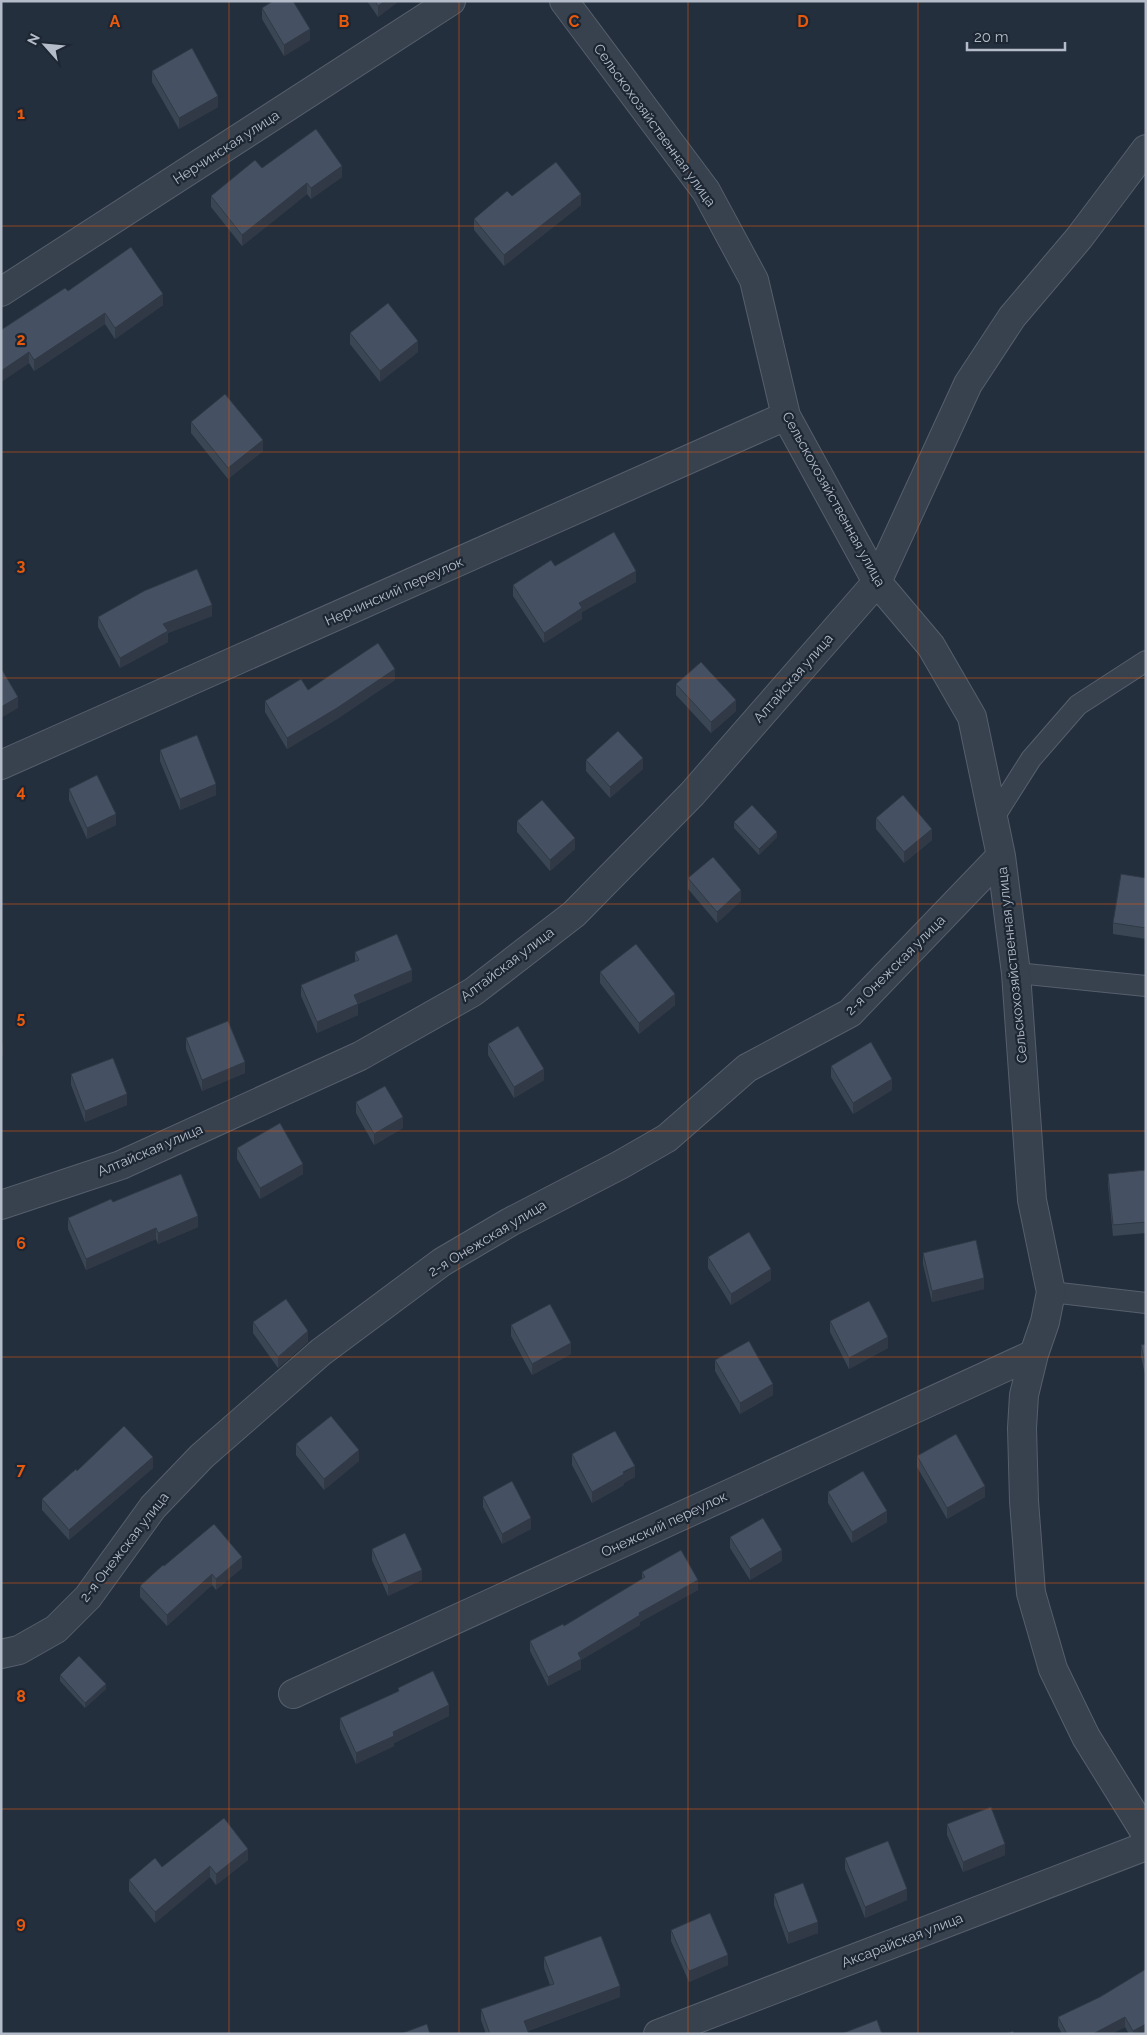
<svg xmlns="http://www.w3.org/2000/svg" width="1147" height="2035" font-family="Raleway,sans-serif">
<style>
.lines{fill:none;stroke-linecap:round;stroke-linejoin:round}
.service-casing{stroke:#565f6c;stroke-width:22}
.minor-casing{stroke:#565f6c;stroke-width:30}
.service{stroke:#38414e;stroke-width:20}
.minor{stroke:#38414e;stroke-width:28}
.wall{fill:#3b4654}
.shaded-wall{fill:#303945}
.building{fill:#455162;stroke:#303945}
.grid{fill:none;stroke:#e8590c;stroke-width:1;stroke-opacity:0.55}
.labels{text-anchor:middle;stroke-width:4.5;stroke-linejoin:round;paint-order:stroke}
.street-label{font-size:14px;fill:#b4bcc9;stroke:#1d2633}
.grid-label{font-size:16px;text-anchor:middle;font-weight:bold;fill:#e8590c;stroke:#1d2633;stroke-width:4.5;stroke-linejoin:round;paint-order:stroke}
</style>
<rect width="100%" height="100%" fill="#242f3e"/>
<g class="lines">
<g class="service-casing">
<path id="service" d="M 993,819 L 1031,759 L 1078,705 L 1146,661
M 1016,973 L 1146,986
M 1051,1292 L 1146,1303"/>
</g>
<g class="minor-casing">
<path id="minor" d="M 564,1 L 706,191 L 754,280 L 786,416 L 877,582 L 931,646 L 972,717 L 1001,856 L 1016,973 L 1032,1200 L 1051,1292 L 1045,1322 L 1034,1354 L 1024,1395 L 1022,1428 L 1024,1501 L 1031,1593 L 1053,1669 L 1086,1737 L 1146,1834
M 1,292 L 451,1
M 1,765 L 786,416
M 1,1205 L 121,1165 L 360,1056 L 473,992 L 574,914 L 692,794 L 877,582 L 968,384 L 1012,317 L 1079,238 L 1146,149
M 1,1654 L 19,1650 L 56,1629 L 88,1597 L 153,1507 L 202,1456 L 321,1352 L 442,1262 L 510,1222 L 620,1165 L 667,1138 L 747,1068 L 850,1013 L 1001,856
M 293,1694 L 1034,1354
M 658,2034 L 1146,1846"/>
</g>
<use href="#service" class="service"/>
<use href="#minor" class="minor"/>
</g>
<path class="wall" d="M 367,1 L 399,1 L 378,17 Z
M 262,8 L 310,40 L 284,56 L 262,19 Z
M 152,71 L 218,107 L 179,129 L 152,82 Z
M 262,168 L 342,177 L 311,199 L 307,194 L 242,246 L 211,207 L 211,196 Z
M 512,196 L 581,205 L 504,266 L 474,230 L 474,219 Z
M 68,291 L 163,305 L 115,339 L 105,324 L 34,371 L 29,363 L 1,382 Z
M 350,333 L 418,352 L 380,382 L 350,344 Z
M 191,422 L 263,451 L 228,479 L 191,433 Z
M 555,566 L 636,582 L 582,612 L 582,619 L 544,643 L 513,596 L 513,585 Z
M 212,616 L 168,633 L 168,642 L 120,668 L 98,627 L 98,617 Z
M 395,680 L 337,719 L 287,749 L 265,712 L 265,701 L 308,690 Z
M 676,684 L 736,711 L 711,733 L 676,695 Z
M 160,750 L 216,795 L 180,810 L 160,761 Z
M 586,760 L 643,769 L 610,798 L 586,771 Z
M 69,789 L 116,825 L 87,839 L 69,800 Z
M 876,818 L 932,840 L 904,863 L 876,829 Z
M 517,821 L 575,849 L 550,871 L 517,832 Z
M 734,822 L 777,837 L 759,855 L 734,828 Z
M 688,878 L 741,901 L 717,923 L 688,889 Z
M 1146,878 L 1146,939 L 1113,934 L 1113,923 Z
M 355,952 L 412,981 L 358,1004 L 358,1015 L 317,1033 L 301,996 L 301,985 L 355,962 Z
M 600,972 L 675,1005 L 639,1034 L 600,983 Z
M 186,1038 L 245,1073 L 202,1091 L 186,1049 Z
M 488,1044 L 544,1080 L 514,1098 L 488,1055 Z
M 831,1066 L 892,1090 L 853,1114 L 831,1077 Z
M 71,1074 L 127,1105 L 85,1122 L 71,1085 Z
M 356,1102 L 403,1128 L 374,1145 L 356,1113 Z
M 237,1148 L 303,1174 L 260,1199 L 237,1159 Z
M 1146,1170 L 1146,1233 L 1113,1236 L 1108,1185 L 1108,1174 Z
M 113,1202 L 198,1227 L 158,1244 L 156,1239 L 86,1270 L 68,1229 L 68,1218 Z
M 923,1253 L 984,1289 L 932,1302 L 923,1264 Z
M 708,1257 L 771,1280 L 731,1305 L 708,1268 Z
M 830,1321 L 888,1348 L 849,1369 L 830,1332 Z
M 253,1322 L 308,1342 L 278,1368 L 253,1333 Z
M 511,1325 L 571,1354 L 532,1375 L 511,1336 Z
M 1146,1344 L 1146,1379 L 1141,1356 L 1141,1345 Z
M 715,1360 L 773,1395 L 740,1414 L 715,1371 Z
M 296,1444 L 359,1461 L 324,1490 L 296,1455 Z
M 572,1454 L 635,1477 L 624,1483 L 624,1485 L 592,1503 L 572,1465 Z
M 917,1456 L 985,1497 L 947,1519 L 917,1467 Z
M 153,1468 L 69,1540 L 42,1510 L 42,1499 Z
M 828,1492 L 887,1522 L 852,1543 L 828,1503 Z
M 483,1497 L 531,1529 L 502,1544 L 483,1507 Z
M 730,1537 L 782,1561 L 750,1580 L 730,1548 Z
M 372,1549 L 422,1580 L 388,1596 L 372,1560 Z
M 164,1566 L 242,1568 L 216,1590 L 212,1585 L 167,1626 L 140,1597 L 140,1586 Z
M 642,1572 L 698,1590 L 640,1622 L 640,1625 L 581,1660 L 581,1669 L 548,1686 L 530,1651 L 530,1641 L 564,1626 L 642,1579 Z
M 60,1675 L 106,1689 L 85,1708 L 60,1681 Z
M 398,1688 L 449,1716 L 394,1743 L 394,1746 L 356,1764 L 340,1729 L 340,1718 L 398,1692 Z
M 947,1824 L 1005,1855 L 963,1872 L 947,1835 Z
M 845,1858 L 907,1900 L 865,1918 L 845,1869 Z
M 248,1860 L 216,1885 L 210,1877 L 155,1923 L 129,1891 L 129,1880 L 162,1867 Z
M 774,1894 L 818,1933 L 788,1944 L 774,1905 Z
M 671,1930 L 728,1965 L 689,1982 L 671,1941 Z
M 544,1957 L 620,1997 L 528,2031 L 529,2034 L 486,2034 L 481,2020 L 481,2009 L 550,1985 L 544,1968 Z
M 1100,1997 L 1145,2034 L 1129,2034 L 1125,2027 L 1111,2034 L 1062,2034 L 1058,2026 L 1058,2017 Z"/>
<path class="shaded-wall" d="M 385,1 L 399,1 L 378,17 L 378,6 Z
M 310,29 L 310,40 L 284,56 L 284,45 Z
M 218,96 L 218,107 L 179,129 L 179,118 Z
M 342,166 L 342,177 L 311,199 L 311,188 Z
M 307,183 L 307,194 L 242,246 L 242,235 Z
M 581,194 L 581,205 L 504,266 L 504,255 Z
M 163,294 L 163,305 L 115,339 L 115,328 Z
M 105,313 L 105,324 L 34,371 L 34,360 Z
M 418,341 L 418,352 L 380,382 L 380,371 Z
M 29,352 L 29,363 L 1,382 L 1,371 Z
M 263,440 L 263,451 L 228,479 L 228,468 Z
M 636,571 L 636,582 L 582,612 L 582,619 L 544,643 L 544,633 L 579,603 Z
M 212,605 L 212,616 L 168,633 L 168,642 L 120,668 L 120,658 L 163,624 Z
M 395,669 L 395,680 L 337,719 L 287,749 L 287,738 Z
M 18,697 L 18,708 L 1,718 L 1,707 Z
M 736,700 L 736,711 L 711,733 L 711,722 Z
M 643,758 L 643,769 L 610,798 L 610,787 Z
M 216,784 L 216,795 L 180,810 L 180,799 Z
M 116,814 L 116,825 L 87,839 L 87,828 Z
M 932,829 L 932,840 L 904,863 L 904,852 Z
M 777,832 L 777,837 L 759,855 L 759,849 Z
M 575,838 L 575,849 L 550,871 L 550,860 Z
M 741,890 L 741,901 L 717,923 L 717,912 Z
M 412,970 L 412,981 L 358,1004 L 358,1015 L 317,1033 L 317,1022 L 354,995 Z
M 675,994 L 675,1005 L 639,1034 L 639,1023 Z
M 1,1045 L 3,1045 L 3,1056 L 1,1056 Z
M 245,1062 L 245,1073 L 202,1091 L 202,1080 Z
M 544,1069 L 544,1080 L 514,1098 L 514,1087 Z
M 892,1079 L 892,1090 L 853,1114 L 853,1103 Z
M 127,1094 L 127,1105 L 85,1122 L 85,1111 Z
M 403,1117 L 403,1128 L 374,1145 L 374,1134 Z
M 303,1164 L 303,1174 L 260,1199 L 260,1188 Z
M 198,1216 L 198,1227 L 158,1244 L 158,1233 Z
M 156,1228 L 156,1239 L 86,1270 L 86,1259 Z
M 771,1269 L 771,1280 L 731,1305 L 731,1294 Z
M 984,1278 L 984,1289 L 932,1302 L 932,1291 Z
M 308,1331 L 308,1342 L 278,1368 L 278,1357 Z
M 888,1337 L 888,1348 L 849,1369 L 849,1358 Z
M 571,1343 L 571,1354 L 532,1375 L 532,1364 Z
M 773,1384 L 773,1395 L 740,1414 L 740,1403 Z
M 359,1450 L 359,1461 L 324,1490 L 324,1479 Z
M 153,1457 L 153,1468 L 69,1540 L 69,1530 Z
M 635,1466 L 635,1477 L 624,1483 L 624,1485 L 592,1503 L 592,1492 Z
M 985,1486 L 985,1497 L 947,1519 L 947,1508 Z
M 887,1511 L 887,1522 L 852,1543 L 852,1532 Z
M 531,1518 L 531,1529 L 502,1544 L 502,1534 Z
M 782,1550 L 782,1561 L 750,1580 L 750,1569 Z
M 242,1557 L 242,1568 L 216,1590 L 216,1579 Z
M 422,1570 L 422,1580 L 388,1596 L 388,1585 Z
M 212,1574 L 212,1585 L 167,1626 L 167,1615 Z
M 698,1580 L 698,1590 L 640,1622 L 640,1625 L 581,1660 L 581,1669 L 548,1686 L 548,1677 L 578,1653 L 639,1613 Z
M 106,1684 L 106,1689 L 85,1708 L 85,1703 Z
M 449,1705 L 449,1716 L 394,1743 L 394,1746 L 356,1764 L 356,1753 L 393,1732 Z
M 1005,1844 L 1005,1855 L 963,1872 L 963,1862 Z
M 248,1849 L 248,1860 L 216,1885 L 216,1874 Z
M 210,1866 L 210,1877 L 155,1923 L 155,1912 Z
M 907,1889 L 907,1900 L 865,1918 L 865,1907 Z
M 818,1922 L 818,1933 L 788,1944 L 788,1933 Z
M 728,1955 L 728,1965 L 689,1982 L 689,1971 Z
M 620,1986 L 620,1997 L 524,2032 L 524,2021 Z
M 1125,2017 L 1125,2027 L 1111,2034 L 1093,2034 Z
M 1146,2024 L 1146,2033 L 1133,2034 L 1133,2031 Z"/>
<path class="building" d="M 273,1 L 293,1 L 310,29 L 284,45 L 262,8 Z
M 375,1 L 385,1 L 378,6 Z
M 192,48 L 218,96 L 179,118 L 152,71 Z
M 316,129 L 342,166 L 311,188 L 307,183 L 242,235 L 211,196 L 255,160 L 262,168 Z
M 556,162 L 581,194 L 504,255 L 474,219 L 507,191 L 512,196 Z
M 131,247 L 163,294 L 115,328 L 105,313 L 34,360 L 29,352 L 1,371 L 1,330 L 65,288 L 68,291 Z
M 388,303 L 418,341 L 380,371 L 350,333 Z
M 225,394 L 263,440 L 228,468 L 191,422 Z
M 614,532 L 636,571 L 579,603 L 582,608 L 544,633 L 513,585 L 551,560 L 555,566 Z
M 197,569 L 212,605 L 163,624 L 168,631 L 120,658 L 98,617 L 144,591 Z
M 378,643 L 395,669 L 337,708 L 287,738 L 265,701 L 301,679 L 308,690 Z
M 701,662 L 736,700 L 711,722 L 676,684 Z
M 1,668 L 18,697 L 1,707 Z
M 618,731 L 643,758 L 610,787 L 586,760 Z
M 197,735 L 216,784 L 180,799 L 160,750 Z
M 97,775 L 116,814 L 87,828 L 69,789 Z
M 903,795 L 932,829 L 904,852 L 876,818 Z
M 542,800 L 575,838 L 550,860 L 517,821 Z
M 752,805 L 777,832 L 759,849 L 734,822 Z
M 713,857 L 741,890 L 717,912 L 688,878 Z
M 1121,874 L 1146,878 L 1146,928 L 1113,923 Z
M 397,934 L 412,970 L 354,995 L 358,1004 L 317,1022 L 301,985 L 359,960 L 355,952 Z
M 636,944 L 675,994 L 639,1023 L 600,972 Z
M 228,1021 L 245,1062 L 202,1080 L 186,1038 Z
M 518,1026 L 544,1069 L 514,1087 L 488,1044 Z
M 871,1042 L 892,1079 L 853,1103 L 831,1066 Z
M 113,1058 L 127,1094 L 85,1111 L 71,1074 Z
M 385,1086 L 403,1117 L 374,1134 L 356,1102 Z
M 280,1123 L 303,1164 L 260,1188 L 237,1148 Z
M 1146,1170 L 1146,1222 L 1113,1225 L 1108,1174 Z
M 181,1174 L 198,1216 L 158,1233 L 156,1228 L 86,1259 L 68,1218 L 111,1199 L 113,1202 Z
M 749,1232 L 771,1269 L 731,1294 L 708,1257 Z
M 976,1240 L 984,1278 L 932,1291 L 923,1253 Z
M 286,1299 L 308,1331 L 278,1357 L 253,1322 Z
M 869,1301 L 888,1337 L 849,1358 L 830,1321 Z
M 550,1304 L 571,1343 L 532,1364 L 511,1325 Z
M 749,1341 L 773,1384 L 740,1403 L 715,1360 Z
M 1146,1344 L 1146,1368 L 1141,1345 Z
M 331,1416 L 359,1450 L 324,1479 L 296,1444 Z
M 124,1426 L 153,1457 L 69,1530 L 42,1499 L 76,1469 L 77,1471 Z
M 615,1431 L 635,1466 L 623,1472 L 624,1474 L 592,1492 L 572,1454 Z
M 956,1434 L 985,1486 L 947,1508 L 917,1456 Z
M 863,1471 L 887,1511 L 852,1532 L 828,1492 Z
M 512,1481 L 531,1518 L 502,1534 L 483,1497 Z
M 763,1518 L 782,1550 L 750,1569 L 730,1537 Z
M 214,1524 L 242,1557 L 216,1579 L 212,1574 L 167,1615 L 140,1586 L 163,1565 L 164,1566 Z
M 405,1533 L 422,1570 L 388,1585 L 372,1549 Z
M 681,1550 L 698,1580 L 639,1613 L 640,1615 L 578,1653 L 581,1659 L 548,1677 L 530,1641 L 563,1624 L 564,1626 L 645,1577 L 642,1572 Z
M 79,1656 L 106,1684 L 85,1703 L 60,1675 Z
M 433,1671 L 449,1705 L 393,1732 L 394,1736 L 356,1753 L 340,1718 L 399,1691 L 398,1688 Z
M 991,1807 L 1005,1844 L 963,1862 L 947,1824 Z
M 224,1818 L 248,1849 L 216,1874 L 210,1866 L 155,1912 L 129,1880 L 155,1858 L 162,1867 Z
M 888,1841 L 907,1889 L 865,1907 L 845,1858 Z
M 803,1883 L 818,1922 L 788,1933 L 774,1894 Z
M 710,1913 L 728,1955 L 689,1971 L 671,1930 Z
M 601,1936 L 620,1986 L 524,2021 L 529,2034 L 490,2034 L 481,2009 L 554,1984 L 544,1957 Z
M 1146,1969 L 1146,2024 L 1133,2031 L 1125,2017 L 1093,2034 L 1067,2034 L 1058,2017 L 1100,1997 Z
M 877,2020 L 882,2034 L 841,2034 Z
M 427,2024 L 430,2034 L 400,2034 Z
M 1013,2031 L 1014,2034 L 1006,2034 Z"/>
<path class="grid" d="M 229,1 L 229,2034M 459,1 L 459,2034M 688,1 L 688,2034M 918,1 L 918,2034M 1,226 L 1146,226M 1,452 L 1146,452M 1,678 L 1146,678M 1,904 L 1146,904M 1,1131 L 1146,1131M 1,1357 L 1146,1357M 1,1583 L 1146,1583M 1,1809 L 1146,1809"/>
<g class="labels">
<g class="street-label">
<text transform="translate(655 125) rotate(54)" y="5">Сельскохозяйственная улица</text>
<text transform="translate(226 147) rotate(-33)" y="5">Нерчинская улица</text>
<text transform="translate(834 499) rotate(61)" y="5">Сельскохозяйственная улица</text>
<text transform="translate(394 591) rotate(-24)" y="5">Нерчинский переулок</text>
<text transform="translate(793 678) rotate(-49)" y="5">Алтайская улица</text>
<text transform="translate(507 964) rotate(-37)" y="5">Алтайская улица</text>
<text transform="translate(895 965) rotate(-45)" y="5">2-я Онежская улица</text>
<text transform="translate(1012 965) rotate(-96)" y="5">Сельскохозяйственная улица</text>
<text transform="translate(150 1150) rotate(-23)" y="5">Алтайская улица</text>
<text transform="translate(487 1238) rotate(-31)" y="5">2-я Онежская улица</text>
<text transform="translate(664 1524) rotate(-25)" y="5">Онежский переулок</text>
<text transform="translate(124 1547) rotate(-52)" y="5">2-я Онежская улица</text>
<text transform="translate(902 1940) rotate(-21)" y="5">Аксарайская улица</text>
</g>
</g>
<g class="grid-label">
<text x="115" y="27">A</text>
<text x="344" y="27">B</text>
<text x="574" y="27">C</text>
<text x="803" y="27">D</text>
<text x="21" y="119">1</text>
<text x="21" y="345">2</text>
<text x="21" y="571">3</text>
<text x="21" y="797">4</text>
<text x="21" y="1023">5</text>
<text x="21" y="1249">6</text>
<text x="21" y="1475">7</text>
<text x="21" y="1702">8</text>
<text x="21" y="1928">9</text>
</g>
<rect width="1147" height="2035" fill="none" stroke="#b4bcc9" stroke-width="5"/>
<g transform="translate(45 45) rotate(297)" stroke="#1d2633" stroke-width="4" paint-order="stroke">
<path d="M0-4L9 19L0 12L-9 19Z" fill="#b4bcc9"/>
<text y="-8" font-size="14" font-weight="bold" text-anchor="middle" fill="#b4bcc9">N</text>
</g>
<path d="M967 42v8h98v-8" fill="none" stroke="#b4bcc9" stroke-width="2.5"/>
<text x="974" y="42" font-size="15" fill="#b4bcc9" stroke="#1d2633" stroke-width="4" paint-order="stroke">20 m</text>
</svg>
